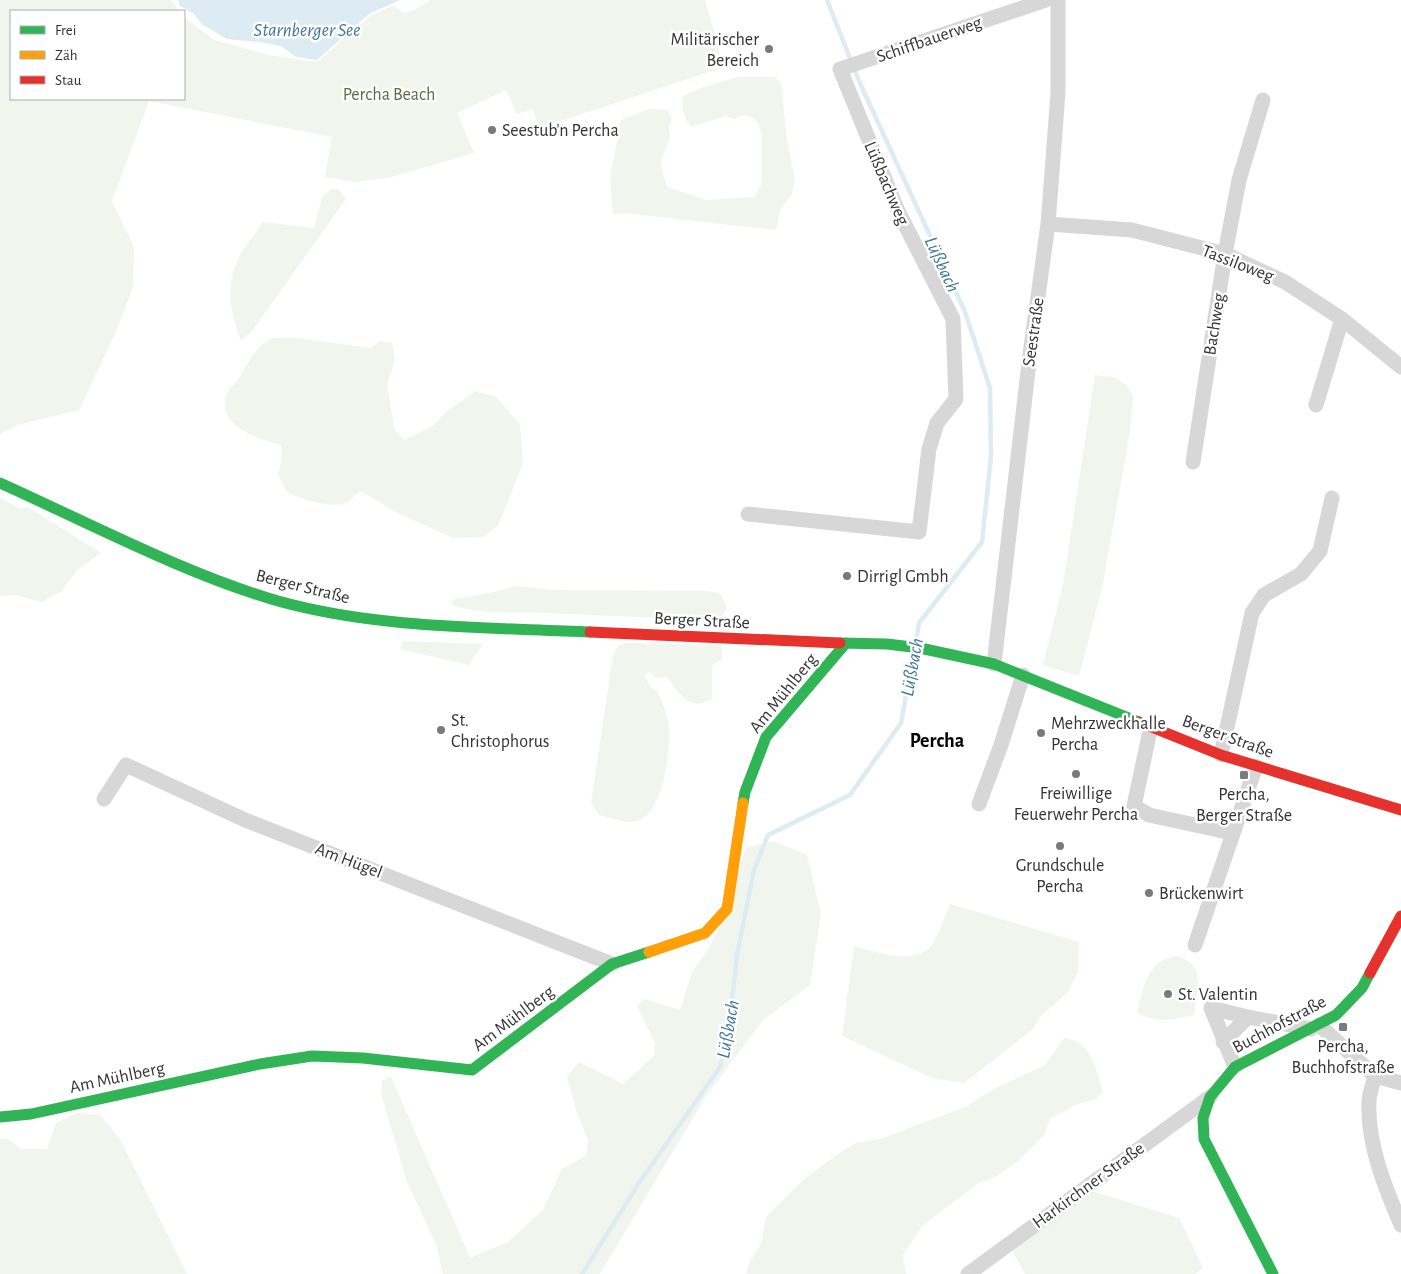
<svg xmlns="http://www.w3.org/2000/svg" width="1401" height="1274" font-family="'Alegreya Sans',sans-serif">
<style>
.green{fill:#f1f5ed}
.water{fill:#ddebf3}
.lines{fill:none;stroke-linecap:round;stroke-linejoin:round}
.stream{stroke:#ddebf3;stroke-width:4.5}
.street{stroke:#d7d7d7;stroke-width:15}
.fast{stroke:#30b455;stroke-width:11}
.slow{stroke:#ff9f0a;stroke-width:11}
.jam{stroke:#e5322d;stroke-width:11}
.poi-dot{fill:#7a7a7a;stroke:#fff;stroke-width:2}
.labels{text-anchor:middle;stroke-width:5;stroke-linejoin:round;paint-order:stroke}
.poi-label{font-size:18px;fill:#333;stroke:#fff;text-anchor:start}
.street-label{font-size:18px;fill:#333;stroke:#fff}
.park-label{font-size:18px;fill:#56703f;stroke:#fff}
.water-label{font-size:19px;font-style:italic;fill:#3f7597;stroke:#fff}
.quarter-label{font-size:20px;font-weight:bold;fill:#000;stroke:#fff}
</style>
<rect width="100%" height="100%" fill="#fff"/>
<path class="green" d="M 0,0 L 171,0 L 179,11 L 11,11 L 11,99 L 184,99 L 184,17 L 214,40 L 269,55 L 317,62 L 370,16 L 394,5 L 403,13 L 414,10 L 431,0 L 705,0 L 724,67 L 539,128 L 533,109 L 517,114 L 506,90 L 457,113 L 474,153 L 388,178 L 354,182 L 325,177 L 332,137 L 149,101 L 112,201 L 134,247 L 133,287 L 117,329 L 79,410 L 17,425 L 0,434 Z
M 738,77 L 775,77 L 781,83 L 787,140 L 795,179 L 792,194 L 780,210 L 776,230 L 625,213 L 613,215 L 610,178 L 621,120 L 649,109 L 667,110 L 672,119 L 669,126 L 670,137 L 660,163 L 667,187 L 706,200 L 755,197 L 762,182 L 762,136 L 759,125 L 754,118 L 744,115 L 734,119 L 726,116 L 691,127 C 684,118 682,109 682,97 L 703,87 Z
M 331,189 L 338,189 L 346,199 L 252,331 L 241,341 C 230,309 224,287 240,255 C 246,244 256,234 262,222 L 314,228 L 322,197 Z
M 273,338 L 296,338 L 370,348 L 380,341 L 392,343 L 395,359 L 387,385 L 395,431 L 405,440 L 434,425 L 446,412 L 476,391 L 496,397 L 520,425 L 523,463 L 498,526 L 483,537 L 453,538 L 396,512 L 361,491 C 355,494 353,498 349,501 C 335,511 301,499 287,492 L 278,474 L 282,459 L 281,445 C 260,439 218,428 226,397 C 227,390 237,382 241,375 C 250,359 256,346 273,338 Z
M 1095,375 L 1116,378 L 1126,385 L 1133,396 L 1130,432 L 1102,588 L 1079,676 L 1043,665 L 1063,585 Z
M 0,498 L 19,508 L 28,507 L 101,553 L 77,570 L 61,592 L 42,602 L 15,595 L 0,596 Z
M 514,586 L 555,590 L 708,591 L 721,594 L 727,609 L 720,619 C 662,618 605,616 547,613 C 517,612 481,615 452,605 L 452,600 C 473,595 495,594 514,586 Z
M 403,641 L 483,644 L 469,665 L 400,649 Z
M 624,643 L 721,645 L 722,659 L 712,666 L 712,699 C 688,712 680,694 667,677 L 656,678 L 650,672 L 644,675 L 651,688 L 657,691 C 663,703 669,719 669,732 C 670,755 662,819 633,822 C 623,823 609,817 599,815 L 591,803 L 613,655 L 618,646 Z
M 773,841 L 807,855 L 821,914 L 810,985 L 763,1020 L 706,1096 L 600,1274 L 443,1274 L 436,1244 L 407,1182 L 381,1093 L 382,1081 L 391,1077 L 470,1258 L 508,1242 L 543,1210 L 562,1169 L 586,1156 L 588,1140 L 576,1110 L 567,1077 L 579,1062 L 623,1084 L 654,1056 L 655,1043 L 637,1006 L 645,999 L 680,1010 L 692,972 L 705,954 L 718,931 L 746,848 Z
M 950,904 L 1079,942 L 1078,972 L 1067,993 L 1041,1016 L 1032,1030 L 964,1083 L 932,1078 L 842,1036 L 854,946 C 879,952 919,969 935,940 C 941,929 945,915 950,904 Z
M 1176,956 C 1207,962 1197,992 1194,1015 C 1171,1020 1159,1023 1137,1013 C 1144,987 1146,961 1176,956 Z
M 1064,1038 C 1092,1041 1096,1070 1103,1092 L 1096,1099 L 1075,1105 L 1051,1118 L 1044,1135 L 1018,1161 L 997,1176 L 979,1183 L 923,1225 L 903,1255 L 906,1274 L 746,1274 L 750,1261 L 761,1244 L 766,1217 L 803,1180 L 839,1153 L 856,1143 L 880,1139 L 965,1107 L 996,1088 L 1045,1065 Z
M 77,1113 L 100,1115 L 120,1139 L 187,1274 L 0,1274 L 0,1139 L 8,1139 L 21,1149 L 47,1149 L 56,1123 Z
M 1092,1191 L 1179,1218 L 1203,1268 L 1195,1274 L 1025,1274 L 1012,1251 Z"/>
<path class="water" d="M 178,0 L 400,0 L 369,14 L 317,60 L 296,57 L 281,46 L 260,42 L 227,39 L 203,25 L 193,13 L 180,6 Z"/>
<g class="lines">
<path class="stream" d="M 827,0 L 859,81 L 965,312 L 990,388 L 991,456 L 982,542 L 919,623 L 916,642
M 582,1274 L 639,1183 L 720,1067 L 728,1038 L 737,955 L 754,870 L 768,835 L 850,795 L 901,723 L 914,652"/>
<path class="street" d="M 1048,224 L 1132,230 L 1225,254 L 1285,282 L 1342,319 L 1401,367
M 1316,405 L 1342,319
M 1193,462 L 1225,254 L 1239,180 L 1263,100
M 748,514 L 919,532 L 929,449 L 937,423 L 956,399 L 953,319 L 898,211 L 840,69 L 1046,0
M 994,664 L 1030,354 L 1048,224 L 1058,93 L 1058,0
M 1151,726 L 1134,806 L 1149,815 L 1232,833
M 1221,755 L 1252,613 L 1264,595 L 1301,574 L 1320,551 L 1332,498
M 104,799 L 126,765 L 245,820 L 612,964
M 979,804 L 1001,745 L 1023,675
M 1195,945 L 1256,766
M 1211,1008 L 1235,1067
M 1211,1008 L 1248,1017
M 1319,1025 L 1375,1076 L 1401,1083
M 1223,1042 L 1248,1017 L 1311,1029
M 1375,1076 C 1373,1084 1369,1094 1369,1102 C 1367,1144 1385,1187 1401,1225
M 968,1274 L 1210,1097"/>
<path class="fast" d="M 0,483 C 89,523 185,574 278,601 C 379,629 487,627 590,632
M 840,643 L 887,644 L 920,648 L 994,664 L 1139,722
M 743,803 L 745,792 L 766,737 L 846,643
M 0,1117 L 31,1114 L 260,1064 L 312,1056 L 363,1058 L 472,1070 L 612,964 L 649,952
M 1273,1274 L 1204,1139 L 1203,1118 L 1210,1097 L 1235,1067 L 1336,1015 L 1362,988 L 1370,973"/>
<path class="slow" d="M 649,952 L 705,933 L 727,909 L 743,803"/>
<path class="jam" d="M 590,632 L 840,643
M 1139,722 L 1221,755 L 1401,810
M 1370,973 L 1401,916"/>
</g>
<g class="poi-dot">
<circle cx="769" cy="49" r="5"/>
<circle cx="492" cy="130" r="5"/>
<circle cx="847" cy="576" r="5"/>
<circle cx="441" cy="730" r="5"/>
<circle cx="1041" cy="733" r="5"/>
<circle cx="1076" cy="774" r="5"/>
<rect x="1239" y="770" width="10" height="10" rx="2.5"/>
<circle cx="1060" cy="846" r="5"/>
<circle cx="1149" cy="893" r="5"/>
<circle cx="1168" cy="994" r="5"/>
<rect x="1338" y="1022" width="10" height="10" rx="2.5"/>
</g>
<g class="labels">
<g class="poi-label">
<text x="759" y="45" text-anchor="end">Militärischer<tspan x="759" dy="21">Bereich</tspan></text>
<text x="502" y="136">Seestub'n Percha</text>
<text x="857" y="582">Dirrigl Gmbh</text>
<text x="451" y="726">St.<tspan x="451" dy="21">Christophorus</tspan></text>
<text x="1051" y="729">Mehrzweckhalle<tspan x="1051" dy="21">Percha</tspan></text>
<text x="1076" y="799" text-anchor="middle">Freiwillige<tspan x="1076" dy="21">Feuerwehr Percha</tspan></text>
<text x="1244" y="800" text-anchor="middle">Percha,<tspan x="1244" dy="21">Berger Straße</tspan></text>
<text x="1060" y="871" text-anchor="middle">Grundschule<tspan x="1060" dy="21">Percha</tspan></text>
<text x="1159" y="899">Brückenwirt</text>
<text x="1178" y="1000">St. Valentin</text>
<text x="1343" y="1052" text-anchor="middle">Percha,<tspan x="1343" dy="21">Buchhofstraße</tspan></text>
</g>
<g class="street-label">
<text transform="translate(929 39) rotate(-19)" y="6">Schiffbauerweg</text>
<text transform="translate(887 183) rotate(67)" y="6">Lüßbachweg</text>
<text transform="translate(1238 263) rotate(21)" y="6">Tassiloweg</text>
<text transform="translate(1214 324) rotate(-81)" y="6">Bachweg</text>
<text transform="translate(1033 332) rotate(-82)" y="6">Seestraße</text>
<text transform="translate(303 586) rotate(14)" y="6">Berger Straße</text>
<text transform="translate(702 620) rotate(3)" y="6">Berger Straße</text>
<text transform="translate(783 693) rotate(-51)" y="6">Am Mühlberg</text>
<text transform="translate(1228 736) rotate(20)" y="6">Berger Straße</text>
<text transform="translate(349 860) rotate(21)" y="6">Am Hügel</text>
<text transform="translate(513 1018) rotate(-37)" y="6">Am Mühlberg</text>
<text transform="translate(1279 1024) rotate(-28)" y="6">Buchhofstraße</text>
<text transform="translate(117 1077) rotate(-12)" y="6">Am Mühlberg</text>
<text transform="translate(1088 1185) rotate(-36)" y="6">Harkirchner Straße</text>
</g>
<g class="park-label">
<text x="389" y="100">Percha Beach</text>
</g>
<g class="water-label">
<text x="307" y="36">Starnberger See</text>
<text transform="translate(943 264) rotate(65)" y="7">Lüßbach</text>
<text transform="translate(911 667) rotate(-80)" y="7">Lüßbach</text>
<text transform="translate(727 1029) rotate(-80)" y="7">Lüßbach</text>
</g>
<g class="quarter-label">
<text x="937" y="747">Percha</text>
</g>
</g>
<rect x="10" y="10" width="175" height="90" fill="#ffffff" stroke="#adadad"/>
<rect x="20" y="26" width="25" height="8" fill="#30b455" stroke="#adadad"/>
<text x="55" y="35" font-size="15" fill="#333333">Frei</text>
<rect x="20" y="51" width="25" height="8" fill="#ff9f0a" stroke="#adadad"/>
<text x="55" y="60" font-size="15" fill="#333333">Zäh</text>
<rect x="20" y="76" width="25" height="8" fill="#e5322d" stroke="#adadad"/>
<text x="55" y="85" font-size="15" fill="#333333">Stau</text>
</svg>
